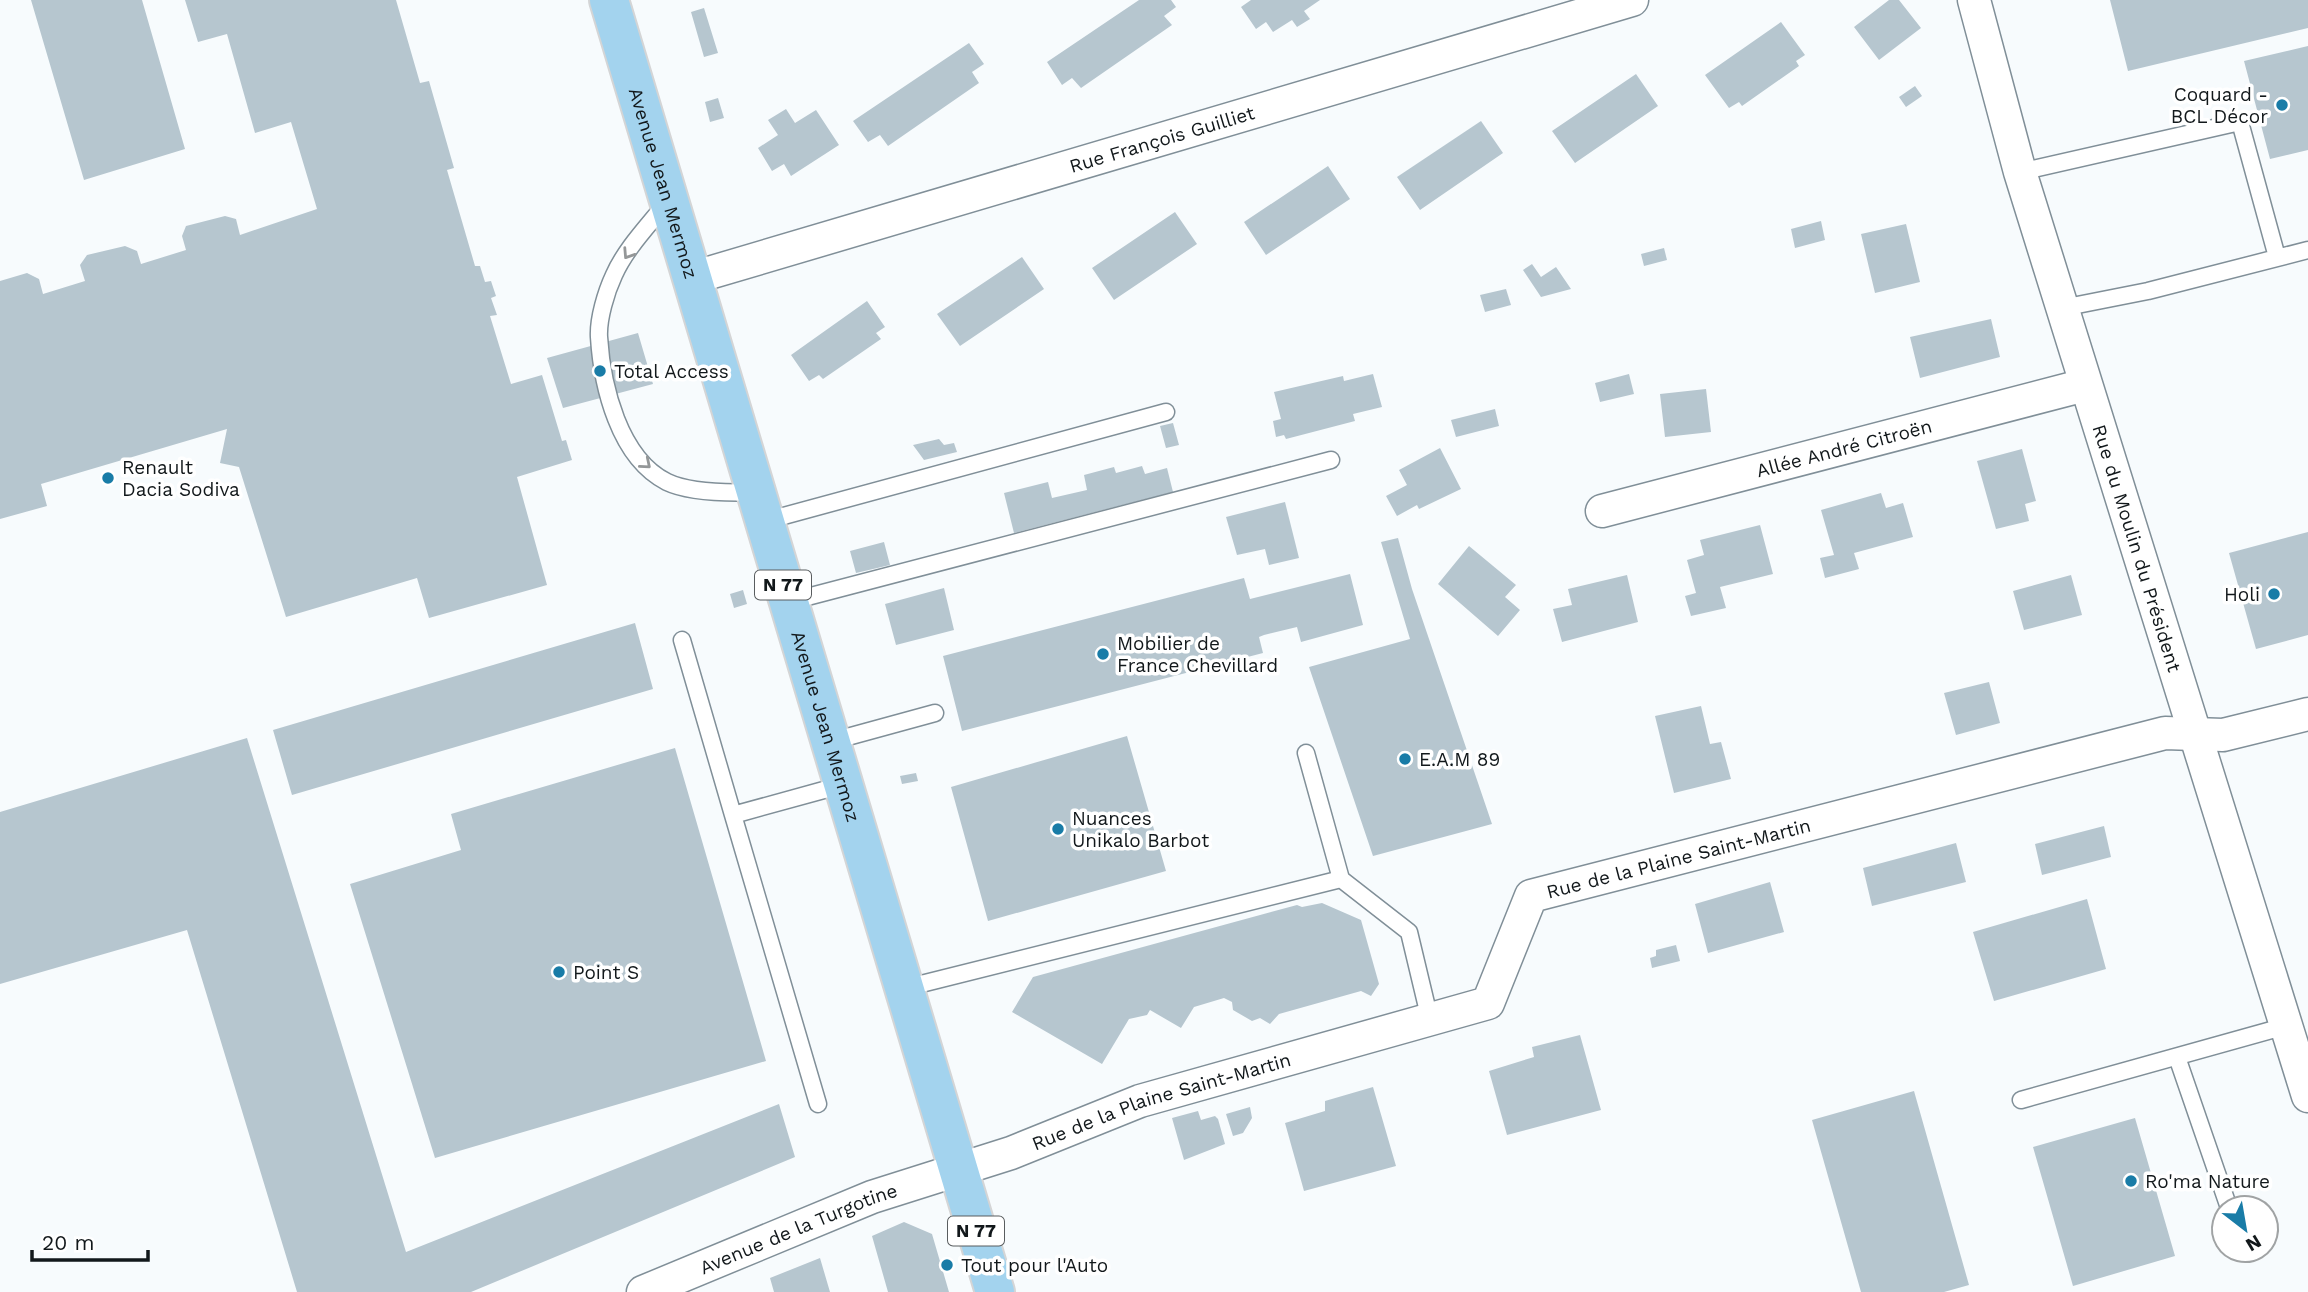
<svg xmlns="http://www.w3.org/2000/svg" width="2308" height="1292" font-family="'Work Sans',sans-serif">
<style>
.building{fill:#b6c6cf}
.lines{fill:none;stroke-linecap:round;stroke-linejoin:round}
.service-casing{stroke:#808f98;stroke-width:19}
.minor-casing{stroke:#808f98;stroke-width:35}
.primary-casing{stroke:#d4d5d6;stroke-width:42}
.service{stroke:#fff;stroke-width:16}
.minor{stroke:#fff;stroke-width:32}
.primary{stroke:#a3d3ee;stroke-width:38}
.oneway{stroke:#949798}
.poi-dot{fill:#197ca7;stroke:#fff;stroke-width:2.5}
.labels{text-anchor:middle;stroke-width:7;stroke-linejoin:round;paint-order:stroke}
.shield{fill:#fff;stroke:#595d5f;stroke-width:2}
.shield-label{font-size:18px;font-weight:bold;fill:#12181b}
.poi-label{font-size:19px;fill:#12181b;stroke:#fff;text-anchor:start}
.street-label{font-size:19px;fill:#12181b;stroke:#fff}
</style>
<rect width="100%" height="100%" fill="#f7fbfd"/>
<path class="building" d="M 31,0 L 142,0 L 185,149 L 84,180 Z
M 185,0 L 396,0 L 420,83 L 429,81 L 454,168 L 447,170 L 475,266 L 480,266 L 485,282 L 491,281 L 496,296 L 491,298 L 497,315 L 490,316 L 511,384 L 542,375 L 562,441 L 566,440 L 572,460 L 517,477 L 547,585 L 429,618 L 417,578 L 286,617 L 239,467 L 220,463 L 227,429 L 41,484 L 47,506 L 0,519 L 0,281 L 27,273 L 39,279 L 43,294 L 85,281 L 80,265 L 87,255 L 125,246 L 137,251 L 141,264 L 186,250 L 182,236 L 186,226 L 225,216 L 236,219 L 240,235 L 317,209 L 291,122 L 255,133 L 227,34 L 198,42 Z
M 1139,0 L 1171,0 L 1176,7 L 1164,16 L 1172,25 L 1081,88 L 1072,78 L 1062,85 L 1047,62 Z
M 1251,0 L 1320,0 L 1304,11 L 1310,19 L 1297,27 L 1292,20 L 1273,32 L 1266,22 L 1256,29 L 1241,7 Z
M 1889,0 L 1899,0 L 1921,28 L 1879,60 L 1854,27 Z
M 2110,0 L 2308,0 L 2308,28 L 2128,71 Z
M 704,8 L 718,53 L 704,57 L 691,12 Z
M 1781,22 L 1805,55 L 1796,61 L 1799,66 L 1742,106 L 1739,102 L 1729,108 L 1705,75 Z
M 969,43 L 984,64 L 972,72 L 979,83 L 888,146 L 880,135 L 868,142 L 853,121 Z
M 2308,46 L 2308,150 L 2270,159 L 2244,61 Z
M 1636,74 L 1658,106 L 1575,163 L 1552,131 Z
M 1915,86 L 1922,96 L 1906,107 L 1899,97 Z
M 718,98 L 724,118 L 710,122 L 705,102 Z
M 786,109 L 795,123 L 816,110 L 839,145 L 791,176 L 784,164 L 772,171 L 758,148 L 778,135 L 768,120 Z
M 1481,121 L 1503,153 L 1420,210 L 1397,177 Z
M 1328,166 L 1350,199 L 1266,255 L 1244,222 Z
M 1175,212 L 1197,244 L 1114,300 L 1092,268 Z
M 1821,221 L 1825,240 L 1795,248 L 1791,229 Z
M 1906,224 L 1920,282 L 1875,293 L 1861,234 Z
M 1664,248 L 1667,260 L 1644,266 L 1641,254 Z
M 1022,257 L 1044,289 L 960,346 L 937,314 Z
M 1532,264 L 1541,277 L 1556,267 L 1571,289 L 1541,297 L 1523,270 Z
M 1506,289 L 1511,305 L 1485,312 L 1480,295 Z
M 867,301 L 885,327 L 876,333 L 881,339 L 823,379 L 819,375 L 809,381 L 791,355 Z
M 1991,319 L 2000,357 L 1920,378 L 1910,337 Z
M 638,333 L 653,384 L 563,408 L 547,358 Z
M 1373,374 L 1382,407 L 1353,414 L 1355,421 L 1286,439 L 1284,435 L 1276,437 L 1273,421 L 1281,419 L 1274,392 L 1343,376 L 1344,381 Z
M 1629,374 L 1634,394 L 1600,402 L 1595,383 Z
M 1706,389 L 1711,432 L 1665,437 L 1660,394 Z
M 1495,409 L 1499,426 L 1456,437 L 1451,420 Z
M 1173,423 L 1179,445 L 1166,448 L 1160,426 Z
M 939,439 L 944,445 L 954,443 L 957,452 L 924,460 L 913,445 Z
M 1440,448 L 1461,489 L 1419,509 L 1417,505 L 1397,516 L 1386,496 L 1407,485 L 1399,470 Z
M 2022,449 L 2036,501 L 2025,504 L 2029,521 L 1996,529 L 1977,461 Z
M 1142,466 L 1145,474 L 1167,468 L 1173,492 L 1014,533 L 1004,493 L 1048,482 L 1052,498 L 1087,490 L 1084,475 L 1114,467 L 1116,473 Z
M 1881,493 L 1886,508 L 1903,503 L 1913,537 L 1854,553 L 1859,569 L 1825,578 L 1820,558 L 1834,555 L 1821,510 Z
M 1285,502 L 1299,558 L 1269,565 L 1265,549 L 1237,555 L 1226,517 Z
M 1760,525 L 1773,574 L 1720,587 L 1726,608 L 1691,616 L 1685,596 L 1696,593 L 1687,560 L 1704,555 L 1700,540 Z
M 2308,532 L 2308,635 L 2256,649 L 2229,553 Z
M 1398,538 L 1412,589 L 1492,824 L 1373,856 L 1309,667 L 1410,639 L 1381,542 Z
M 884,542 L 890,565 L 856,573 L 850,551 Z
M 1469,546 L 1516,585 L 1505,597 L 1520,610 L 1498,636 L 1438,584 Z
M 1350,574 L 1363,625 L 1301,642 L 1297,627 L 1264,635 L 1259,637 L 1263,653 L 962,731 L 943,656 L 1244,578 L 1250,599 Z
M 1627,575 L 1638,622 L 1562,642 L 1553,609 L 1572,605 L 1568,589 Z
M 2071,575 L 2082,615 L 2024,630 L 2013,591 Z
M 944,588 L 954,630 L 896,645 L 885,604 Z
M 743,590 L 747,604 L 734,608 L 730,594 Z
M 635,623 L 653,689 L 292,795 L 273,730 Z
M 1989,682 L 2000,723 L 1956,735 L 1944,693 Z
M 1701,706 L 1710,744 L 1721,742 L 1731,779 L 1674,793 L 1655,716 Z
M 1127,736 L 1166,871 L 988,921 L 951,787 Z
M 247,738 L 406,1252 L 779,1104 L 795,1157 L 471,1292 L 297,1292 L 187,930 L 0,984 L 0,812 Z
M 675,748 L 766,1061 L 435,1158 L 350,884 L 461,850 L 451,814 Z
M 916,773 L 918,781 L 902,784 L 900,776 Z
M 2104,826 L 2111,857 L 2042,875 L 2035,844 Z
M 1956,843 L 1966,882 L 1872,906 L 1863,868 Z
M 1770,882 L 1784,932 L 1708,953 L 1695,904 Z
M 2087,899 L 2106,969 L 1994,1001 L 1973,932 Z
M 1322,903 L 1361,920 L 1379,984 L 1371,996 L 1361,991 L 1279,1014 L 1270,1024 L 1260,1018 L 1252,1021 L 1233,1010 L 1232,1002 L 1224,998 L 1194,1007 L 1181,1028 L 1150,1010 L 1147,1015 L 1129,1019 L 1102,1064 L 1012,1012 L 1033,977 L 1297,905 L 1302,907 Z
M 1676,945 L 1680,961 L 1652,968 L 1650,958 L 1656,956 L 1656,950 Z
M 1580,1035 L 1601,1110 L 1507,1135 L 1489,1071 L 1534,1057 L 1532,1047 Z
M 1373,1087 L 1396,1166 L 1304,1191 L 1285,1123 L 1325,1111 L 1325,1101 Z
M 1914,1091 L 1969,1285 L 1944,1292 L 1861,1292 L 1812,1120 Z
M 1250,1107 L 1252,1118 L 1243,1133 L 1233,1136 L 1226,1114 Z
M 1198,1111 L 1201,1120 L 1215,1116 L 1218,1119 L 1225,1144 L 1184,1160 L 1172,1118 Z
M 2135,1118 L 2175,1256 L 2073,1286 L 2033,1147 Z
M 904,1222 L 932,1234 L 949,1292 L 888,1292 L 872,1236 Z
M 820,1258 L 830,1292 L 774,1292 L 770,1278 Z"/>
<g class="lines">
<g class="service-casing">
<path id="service" d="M 2020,172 L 2240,122 L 2277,257
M 667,202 C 649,225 626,248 614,275 C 606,292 598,319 599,337 C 602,386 619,458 667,482 C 690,493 731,493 757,492
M 2062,308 L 2148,291 L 2308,250
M 765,521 L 1166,412
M 788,602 L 1331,460
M 682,640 L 733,815
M 829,742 L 935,713
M 1306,753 L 1341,879
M 905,988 L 1341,879 L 1409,932 L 1430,1020
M 2177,1057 L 2229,1208
M 2021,1100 L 2286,1026
M 818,1104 L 733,815 L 842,785"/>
</g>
<g class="minor-casing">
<g id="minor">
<path id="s1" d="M 1974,0 L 2020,172 L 2308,1096"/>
<path id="s2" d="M 692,278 L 1632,0"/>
<path id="s3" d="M 1602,511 L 2085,385"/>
<path id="s4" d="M 643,1292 L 872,1197 L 1011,1153 L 1140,1101 L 1488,1003 L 1531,896 L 2165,733 L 2223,735 L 2308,714"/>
</g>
</g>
<g class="primary-casing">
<g id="primary">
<path id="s5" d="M 609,0 L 995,1292"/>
</g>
</g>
<use href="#service" class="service"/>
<use href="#minor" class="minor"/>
<use href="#primary" class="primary"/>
</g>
<defs><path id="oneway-chevron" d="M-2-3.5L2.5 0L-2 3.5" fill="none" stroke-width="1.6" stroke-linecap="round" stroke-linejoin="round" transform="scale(1.75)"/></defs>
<g class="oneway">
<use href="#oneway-chevron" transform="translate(628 254) rotate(123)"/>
<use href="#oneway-chevron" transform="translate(646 464) rotate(40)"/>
</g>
<g class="poi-dot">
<circle cx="2282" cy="105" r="7"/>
<circle cx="600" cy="371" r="7"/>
<circle cx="108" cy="478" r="7"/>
<circle cx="2274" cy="594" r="7"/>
<circle cx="1103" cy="654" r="7"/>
<circle cx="1405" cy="759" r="7"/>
<circle cx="1058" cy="829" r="7"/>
<circle cx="559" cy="972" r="7"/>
<circle cx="2131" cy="1181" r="7"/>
<circle cx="947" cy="1265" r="7"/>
</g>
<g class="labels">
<g class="shield">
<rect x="755" y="570.5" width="56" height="29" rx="5"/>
<rect x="948" y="1216.5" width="56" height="29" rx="5"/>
</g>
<g class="shield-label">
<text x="783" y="591">N 77</text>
<text x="976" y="1237">N 77</text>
</g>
<g class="poi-label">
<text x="2268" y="101" text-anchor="end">Coquard -<tspan x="2268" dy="22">BCL Décor</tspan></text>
<text x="614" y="378">Total Access</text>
<text x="122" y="474">Renault<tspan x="122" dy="22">Dacia Sodiva</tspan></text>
<text x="2260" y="601" text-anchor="end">Holi</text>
<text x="1117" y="650">Mobilier de<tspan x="1117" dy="22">France Chevillard</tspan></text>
<text x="1419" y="766">E.A.M 89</text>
<text x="1072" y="825">Nuances<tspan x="1072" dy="22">Unikalo Barbot</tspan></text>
<text x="573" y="979">Point S</text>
<text x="2145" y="1188">Ro'ma Nature</text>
<text x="961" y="1272">Tout pour l'Auto</text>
</g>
<g class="street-label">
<text dy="7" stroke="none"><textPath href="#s2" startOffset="490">Rue François Guilliet</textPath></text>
<text dy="7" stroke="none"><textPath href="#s5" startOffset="191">Avenue Jean Mermoz</textPath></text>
<text dy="7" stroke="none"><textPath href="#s3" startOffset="250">Allée André Citroën</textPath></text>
<text dy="7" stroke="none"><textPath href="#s1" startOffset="572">Rue du Moulin du Président</textPath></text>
<text dy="7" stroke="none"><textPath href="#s5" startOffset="758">Avenue Jean Mermoz</textPath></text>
<text dy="7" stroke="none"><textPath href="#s4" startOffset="1162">Rue de la Plaine Saint-Martin</textPath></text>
<text dy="7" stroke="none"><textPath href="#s4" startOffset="553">Rue de la Plaine Saint-Martin</textPath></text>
<text dy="7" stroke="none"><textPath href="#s4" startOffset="168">Avenue de la Turgotine</textPath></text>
</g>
</g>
<g transform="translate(2245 1229) rotate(149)"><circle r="33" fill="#ffffff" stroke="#a0a3a4" stroke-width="2"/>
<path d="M0-5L12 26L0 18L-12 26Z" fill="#197ca7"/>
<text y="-10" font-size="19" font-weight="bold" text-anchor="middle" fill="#12181b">N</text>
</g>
<path d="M32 1250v10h116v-10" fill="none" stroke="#12181b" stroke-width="3.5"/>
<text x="42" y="1250" font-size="21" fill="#12181b" stroke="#ffffff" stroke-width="5" paint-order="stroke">20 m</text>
</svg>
